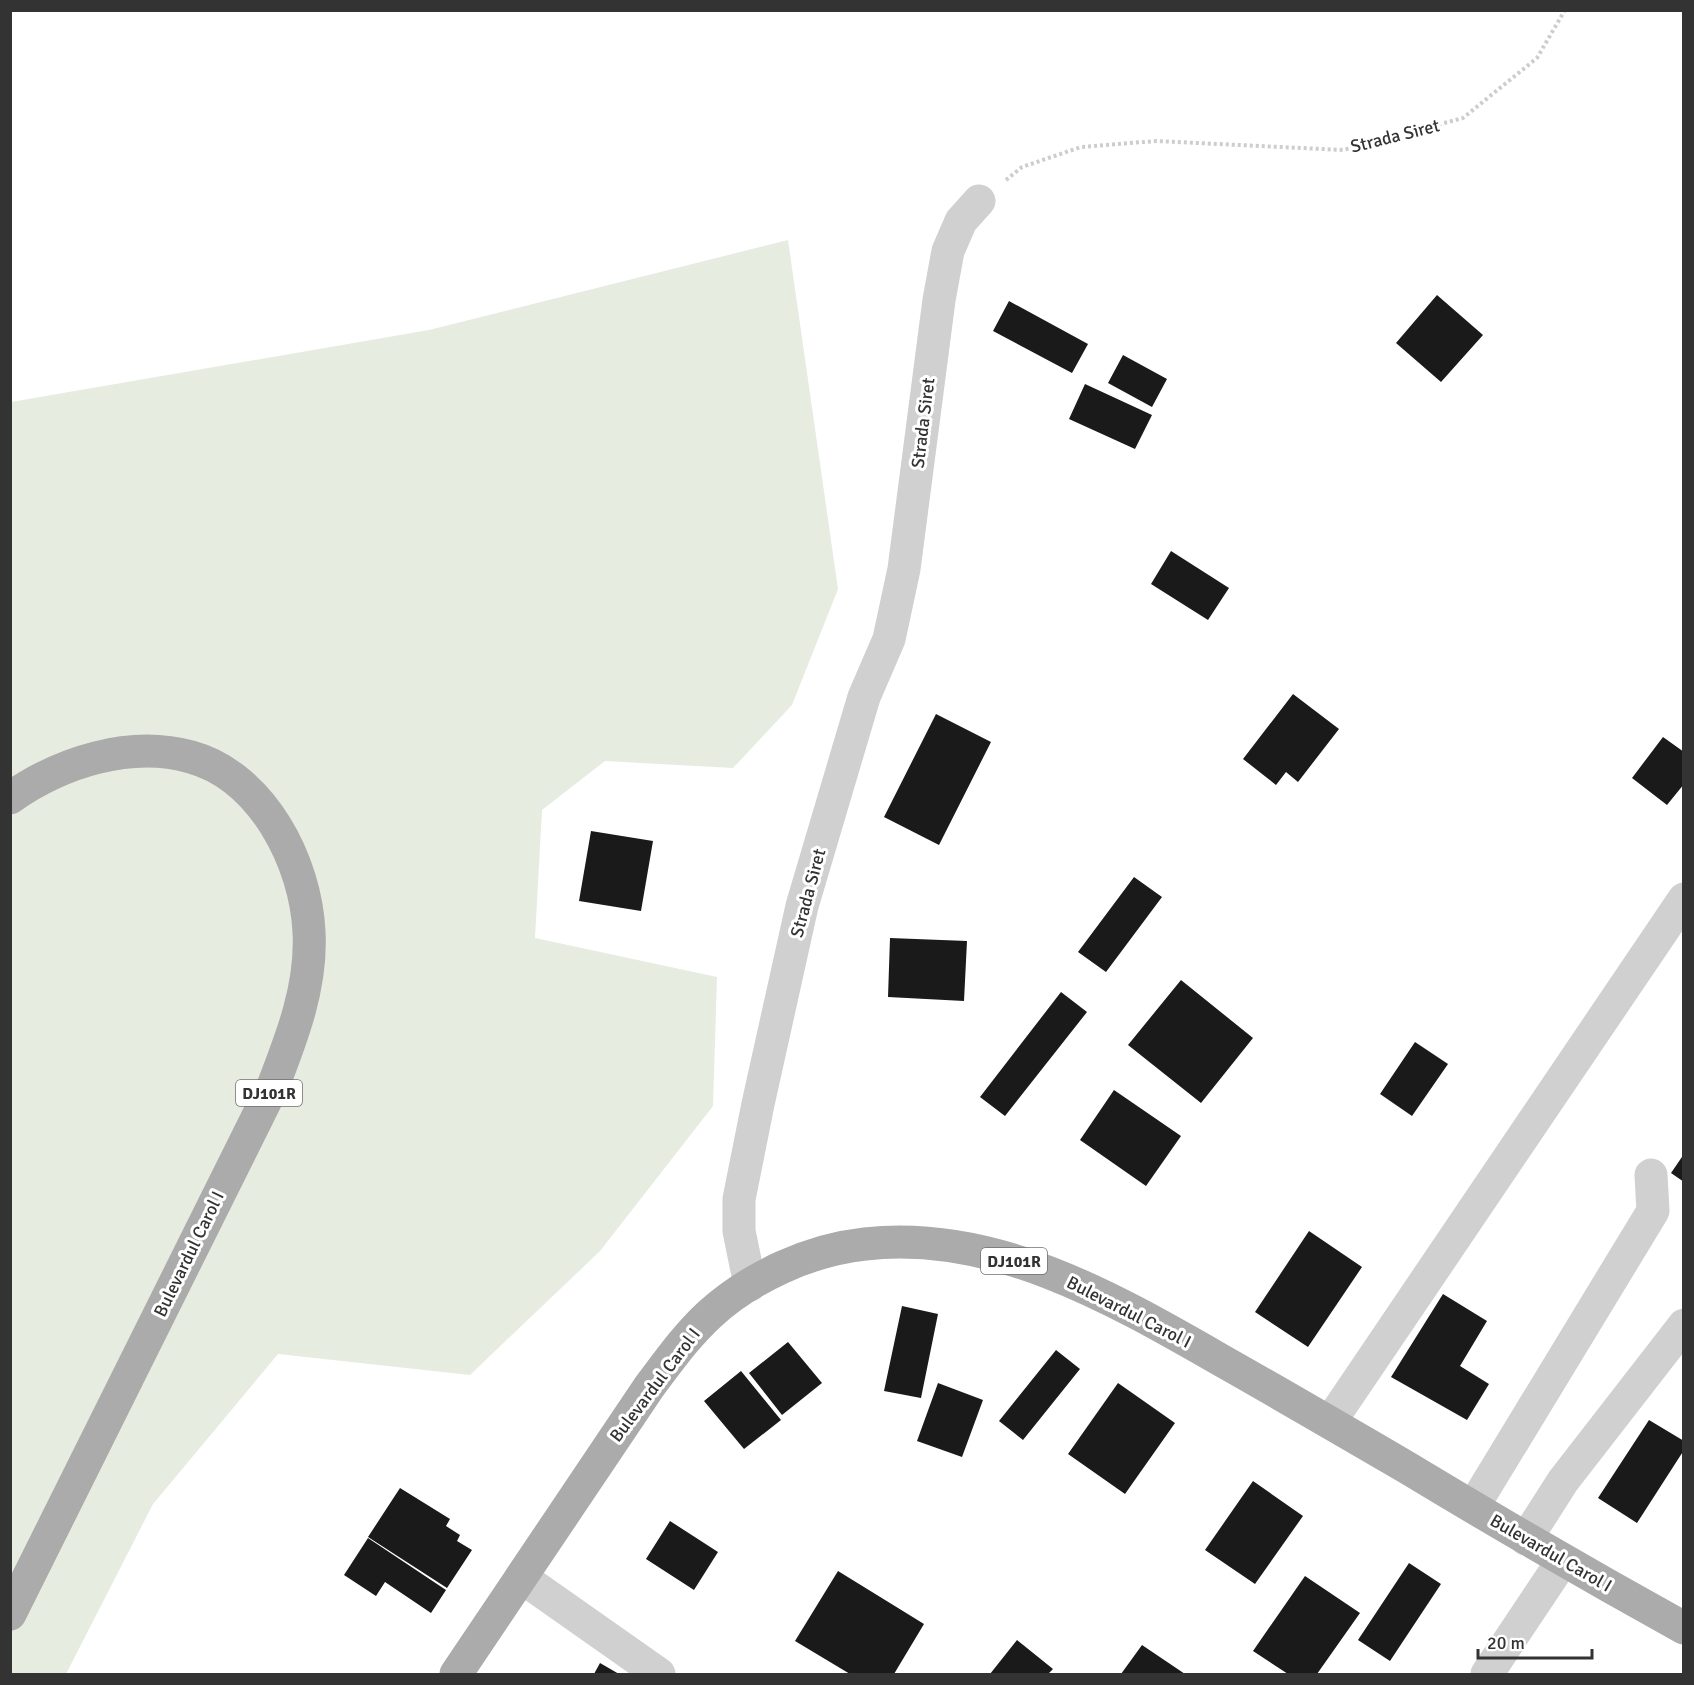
<svg xmlns="http://www.w3.org/2000/svg" width="1694" height="1685" font-family="Signika,sans-serif">
<style>
.green{fill:#e6ecdf}
.building{fill:#1a1a1a}
.lines{fill:none;stroke-linecap:round;stroke-linejoin:round}
.path{stroke:#cdcdcd;stroke-width:4;stroke-dasharray:3 3;stroke-linecap:butt}
.minor{stroke:#d0d0d0;stroke-width:33}
.primary{stroke:#ababab;stroke-width:33}
.labels{text-anchor:middle;stroke-width:6;stroke-linejoin:round;paint-order:stroke}
.shield{fill:#fff;stroke:#707070;stroke-width:1.5}
.shield-label{font-size:16px;font-weight:bold;fill:#333}
.street-label{font-size:18px;fill:#333;stroke:#fff}
</style>
<rect width="100%" height="100%" fill="#fff"/>
<path class="green" d="M 788,240 L 838,589 L 792,705 L 733,768 L 605,761 L 542,810 L 535,938 L 717,977 L 713,1106 L 600,1251 L 470,1375 L 278,1354 L 153,1504 L 66,1674 L 11,1674 L 11,402 L 429,330 Z"/>
<path class="building" d="M 1437,295 L 1483,335 L 1441,382 L 1396,343 Z
M 1009,301 L 1088,344 L 1072,373 L 993,331 Z
M 1123,355 L 1167,379 L 1152,407 L 1108,383 Z
M 1085,384 L 1152,415 L 1135,449 L 1069,419 Z
M 1171,551 L 1229,588 L 1208,620 L 1151,584 Z
M 1293,694 L 1339,729 L 1298,782 L 1286,772 L 1276,785 L 1243,759 Z
M 936,714 L 991,742 L 939,845 L 884,817 Z
M 1663,737 L 1684,752 L 1684,784 L 1667,805 L 1632,778 Z
M 591,831 L 653,841 L 641,911 L 579,901 Z
M 1134,877 L 1162,897 L 1106,972 L 1078,952 Z
M 890,938 L 967,941 L 964,1001 L 888,997 Z
M 1181,980 L 1253,1038 L 1201,1103 L 1128,1045 Z
M 1061,992 L 1087,1012 L 1005,1116 L 980,1097 Z
M 1415,1042 L 1448,1064 L 1412,1116 L 1380,1094 Z
M 1114,1090 L 1181,1136 L 1146,1186 L 1080,1140 Z
M 1684,1154 L 1684,1182 L 1671,1173 Z
M 1309,1231 L 1362,1267 L 1308,1347 L 1255,1312 Z
M 1443,1294 L 1487,1321 L 1460,1366 L 1489,1384 L 1467,1420 L 1391,1377 Z
M 902,1306 L 938,1314 L 921,1398 L 884,1391 Z
M 788,1342 L 822,1383 L 782,1415 L 749,1373 Z
M 1056,1350 L 1080,1369 L 1023,1440 L 999,1421 Z
M 741,1371 L 781,1420 L 744,1449 L 704,1401 Z
M 938,1383 L 983,1400 L 962,1457 L 917,1441 Z
M 1118,1383 L 1175,1423 L 1125,1494 L 1068,1454 Z
M 1649,1420 L 1684,1441 L 1684,1450 L 1637,1523 L 1598,1498 Z
M 1253,1481 L 1303,1516 L 1255,1584 L 1205,1550 Z
M 400,1488 L 450,1519 L 446,1526 L 460,1535 L 457,1541 L 472,1550 L 447,1588 L 368,1537 Z
M 670,1521 L 718,1552 L 694,1590 L 646,1559 Z
M 368,1538 L 446,1590 L 431,1613 L 385,1582 L 376,1596 L 344,1575 Z
M 1409,1563 L 1441,1584 L 1390,1661 L 1358,1640 Z
M 838,1571 L 924,1624 L 894,1674 L 850,1674 L 795,1641 Z
M 1305,1576 L 1360,1613 L 1317,1674 L 1288,1674 L 1253,1651 Z
M 1017,1640 L 1053,1669 L 1048,1674 L 990,1674 Z
M 1142,1645 L 1185,1674 L 1121,1674 Z
M 600,1663 L 619,1674 L 594,1674 Z"/>
<g class="lines">
<path class="path" d="M 1006,180 L 1022,167 L 1081,147 L 1156,141 L 1343,150 L 1463,118 L 1537,58 L 1565,10"/>
<path class="minor" d="M 750,1285 L 739,1231 L 739,1199 L 758,1104 L 802,906 L 864,697 L 889,639 L 904,569 L 939,300 L 948,251 L 961,221 L 979,201
M 1330,1422 L 1684,899
M 1473,1507 L 1653,1211 L 1651,1175
M 1526,1539 L 1563,1481 L 1684,1325
M 521,1577 L 659,1674
M 1487,1674 L 1563,1560"/>
<path class="primary" d="M 10,798 C 61,762 130,740 191,757 C 263,777 306,863 309,932 C 312,986 292,1037 273,1086 L 10,1614
M 456,1674 L 649,1387 C 668,1362 686,1336 710,1314 C 751,1277 809,1250 865,1244 C 996,1229 1116,1300 1226,1363 C 1286,1397 1346,1432 1406,1467 C 1497,1522 1590,1576 1684,1628"/>
</g>
<g class="labels">
<g class="shield">
<rect x="236" y="1080" width="66" height="26" rx="4.5"/>
<rect x="981" y="1248" width="66" height="26" rx="4.5"/>
</g>
<g class="shield-label">
<text x="269" y="1099">DJ101R</text>
<text x="1014" y="1267">DJ101R</text>
</g>
<g class="street-label">
<text transform="translate(1395 136) rotate(-14)" y="6">Strada Siret</text>
<text transform="translate(923 423) rotate(-83)" y="6">Strada Siret</text>
<text transform="translate(808 893) rotate(-75)" y="6">Strada Siret</text>
<text transform="translate(189 1254) rotate(-64)" y="6">Bulevardul Carol I</text>
<text transform="translate(1129 1312) rotate(27)" y="6">Bulevardul Carol I</text>
<text transform="translate(655 1385) rotate(-53)" y="6">Bulevardul Carol I</text>
<text transform="translate(1551 1553) rotate(30)" y="6">Bulevardul Carol I</text>
</g>
</g>
<rect width="1694" height="1685" fill="none" stroke="#333333" stroke-width="24"/>
<path d="M1478 1649v9h114v-9" fill="none" stroke="#333333" stroke-width="3"/>
<text x="1487" y="1649" font-size="18" fill="#333333" stroke="#ffffff" stroke-width="4.5" paint-order="stroke">20 m</text>
</svg>
